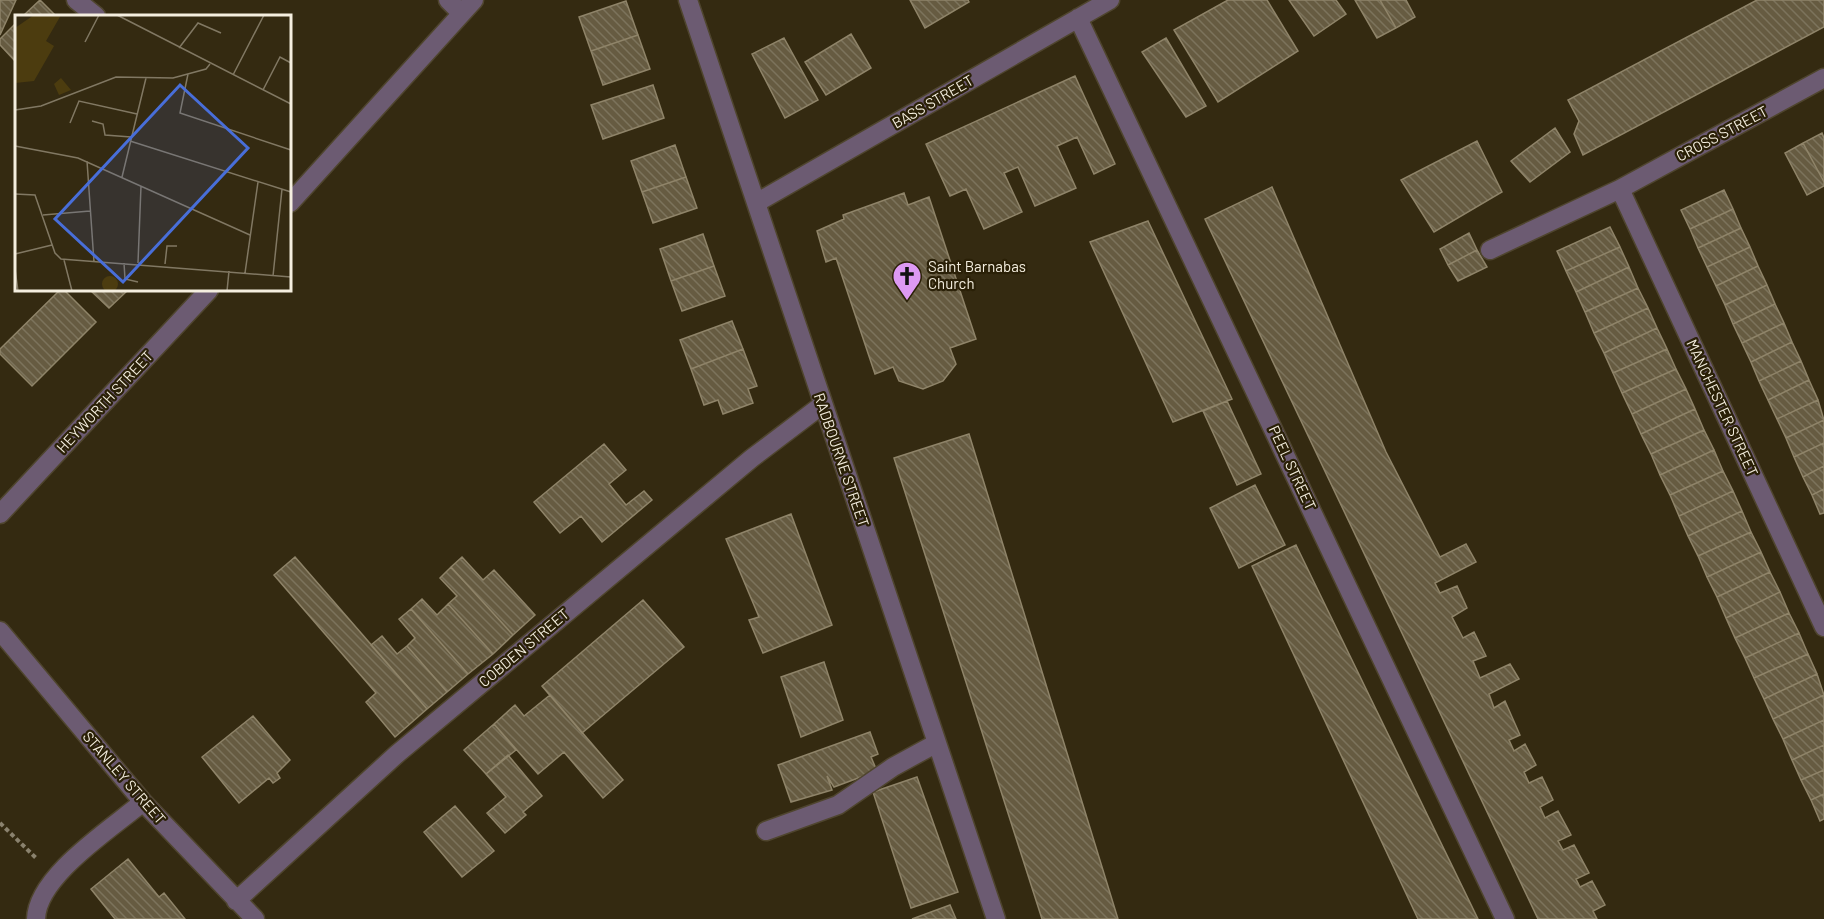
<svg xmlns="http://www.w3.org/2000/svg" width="1824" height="919" font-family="Barlow,sans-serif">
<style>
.building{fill:url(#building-back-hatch);stroke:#8f8469;stroke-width:1.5}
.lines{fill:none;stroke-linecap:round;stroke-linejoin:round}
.minor-casing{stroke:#4f452e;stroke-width:21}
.path{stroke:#8a826e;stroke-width:4;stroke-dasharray:4.5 3;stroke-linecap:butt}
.minor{stroke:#6c5b72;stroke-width:18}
.labels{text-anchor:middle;stroke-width:4.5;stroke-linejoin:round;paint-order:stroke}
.street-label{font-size:15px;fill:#f4eedf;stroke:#2a2007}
.poi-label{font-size:15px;fill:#f4eedf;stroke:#2a2007;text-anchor:start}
.inset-road{fill:none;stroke:#817863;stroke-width:1.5}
.view{fill:#486ed9;fill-opacity:0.15;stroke:#486ed9;stroke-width:3}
.inset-edge{fill:none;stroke:#f4eedf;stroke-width:3}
</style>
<defs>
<pattern id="building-back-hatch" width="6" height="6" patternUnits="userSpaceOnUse" patternTransform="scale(1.5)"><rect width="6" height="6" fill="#665b41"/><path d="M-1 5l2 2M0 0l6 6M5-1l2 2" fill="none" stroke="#7c735c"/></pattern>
</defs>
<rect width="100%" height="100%" fill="#342a11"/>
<path class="building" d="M 0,0 L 16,0 L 0,35 Z
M 40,0 L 56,16 L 23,16 Z
M 910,0 L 968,0 L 969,2 L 925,28 Z
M 1228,0 L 1267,0 L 1298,51 L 1218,102 L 1174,30 Z
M 1289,0 L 1336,0 L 1346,14 L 1314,36 Z
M 1355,0 L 1380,0 L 1396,28 L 1377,38 Z
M 1380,0 L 1406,0 L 1415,17 L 1396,28 Z
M 1757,0 L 1824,0 L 1824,27 L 1583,155 L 1574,134 L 1579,121 L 1568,100 Z
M 626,1 L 638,35 L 591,51 L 579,17 Z
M 16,23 L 16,62 L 0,45 L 0,39 Z
M 851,34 L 871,68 L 826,95 L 805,62 Z
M 638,35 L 650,69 L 603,85 L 591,51 Z
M 784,38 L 818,100 L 785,118 L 752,54 Z
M 1166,38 L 1206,106 L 1186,117 L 1142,52 Z
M 1075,76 L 1115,164 L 1094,174 L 1077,137 L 1057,146 L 1076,188 L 1035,206 L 1018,167 L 1004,173 L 1022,212 L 984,229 L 966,189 L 950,196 L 926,144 Z
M 653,85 L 664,118 L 603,139 L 591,105 Z
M 1555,128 L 1570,152 L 1530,182 L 1511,161 Z
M 1822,133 L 1824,138 L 1824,182 L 1803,143 Z
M 1477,141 L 1502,192 L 1434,232 L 1401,180 Z
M 1803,143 L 1824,182 L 1824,186 L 1807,195 L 1785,153 Z
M 675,145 L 686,177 L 642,192 L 631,161 Z
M 686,177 L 697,208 L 653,223 L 642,192 Z
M 1272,187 L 1386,452 L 1440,557 L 1466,544 L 1476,562 L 1435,583 L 1440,593 L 1457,586 L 1467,608 L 1452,617 L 1463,638 L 1474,632 L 1486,656 L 1473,661 L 1480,678 L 1510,664 L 1519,679 L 1489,694 L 1494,708 L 1505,701 L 1520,735 L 1509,740 L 1514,751 L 1525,744 L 1536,765 L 1524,772 L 1529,783 L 1542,777 L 1553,800 L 1540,807 L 1545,818 L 1558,811 L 1571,835 L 1558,841 L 1563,850 L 1574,845 L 1589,873 L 1576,879 L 1580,887 L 1592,881 L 1605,905 L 1593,911 L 1597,919 L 1538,919 L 1205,219 Z
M 1724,190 L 1733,209 L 1690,229 L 1681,210 Z
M 904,193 L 908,205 L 929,197 L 976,339 L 950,348 L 956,364 L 943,381 L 923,389 L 899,381 L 893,367 L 875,374 L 836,258 L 826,262 L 817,231 L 844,219 L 843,215 Z
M 1733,209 L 1741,228 L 1698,248 L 1690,229 Z
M 1148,221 L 1232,399 L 1173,422 L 1090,242 Z
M 1610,227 L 1620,247 L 1566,271 L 1557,251 Z
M 1741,228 L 1750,247 L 1707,267 L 1698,248 Z
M 1469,233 L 1477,250 L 1448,265 L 1440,249 Z
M 703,234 L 714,266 L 671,281 L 660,249 Z
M 1620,247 L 1629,267 L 1576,292 L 1566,271 Z
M 1750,247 L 1758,266 L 1716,286 L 1707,267 Z
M 1477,250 L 1487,267 L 1458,281 L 1448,265 Z
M 714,266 L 725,296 L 682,311 L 671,281 Z
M 1758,266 L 1767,285 L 1725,305 L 1716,286 Z
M 1629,267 L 1638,288 L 1585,312 L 1576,292 Z
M 1767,285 L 1775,304 L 1733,324 L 1725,305 Z
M 1638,288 L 1648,308 L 1594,333 L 1585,312 Z
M 60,290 L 64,290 L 96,322 L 32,386 L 0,354 L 0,349 Z
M 90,290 L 128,290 L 109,308 Z
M 1775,304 L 1784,323 L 1742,343 L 1733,324 Z
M 1648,308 L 1657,328 L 1604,353 L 1594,333 Z
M 732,321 L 743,349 L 691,369 L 680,340 Z
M 1784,323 L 1792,342 L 1751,362 L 1742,343 Z
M 1657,328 L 1667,349 L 1613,373 L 1604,353 Z
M 1792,342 L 1801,361 L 1759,381 L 1751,362 Z
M 743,349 L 757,386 L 748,389 L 753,403 L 723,414 L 718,400 L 704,405 L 691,369 Z
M 1667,349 L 1676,369 L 1622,393 L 1613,373 Z
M 1801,361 L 1809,380 L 1768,400 L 1759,381 Z
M 1676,369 L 1686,389 L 1632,414 L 1622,393 Z
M 1809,380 L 1818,400 L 1777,419 L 1768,400 Z
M 1686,389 L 1695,409 L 1641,434 L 1632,414 Z
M 1818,400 L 1824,420 L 1786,438 L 1777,419 Z
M 1227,401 L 1261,474 L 1237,485 L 1203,411 Z
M 1695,409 L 1704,430 L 1651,454 L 1641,434 Z
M 1824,420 L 1824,443 L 1794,457 L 1786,438 Z
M 1704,430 L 1714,450 L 1660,475 L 1651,454 Z
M 969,434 L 1118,919 L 1042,919 L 894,458 Z
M 1824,443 L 1824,466 L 1803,477 L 1794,457 Z
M 604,444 L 626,470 L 609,484 L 626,505 L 644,491 L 652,500 L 602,542 L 581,516 L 560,533 L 534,502 Z
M 1714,450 L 1723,471 L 1670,495 L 1660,475 Z
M 1824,466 L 1824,489 L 1812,495 L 1803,477 Z
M 1723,471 L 1733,491 L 1679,516 L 1670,495 Z
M 1255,485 L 1285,545 L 1239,568 L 1210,508 Z
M 1824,489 L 1824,513 L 1820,514 L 1812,495 Z
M 1733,491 L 1742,511 L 1688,536 L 1679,516 Z
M 1742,511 L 1751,532 L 1698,556 L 1688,536 Z
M 791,514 L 832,625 L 763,653 L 749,620 L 759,617 L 726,539 Z
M 1751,532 L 1761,552 L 1707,577 L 1698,556 Z
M 1296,545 L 1478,919 L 1418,919 L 1252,566 Z
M 1761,552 L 1770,572 L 1717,597 L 1707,577 Z
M 295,557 L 427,709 L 395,737 L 366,702 L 376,693 L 274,575 Z
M 462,557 L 483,580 L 494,570 L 535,615 L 513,635 L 451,567 Z
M 451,567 L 513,635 L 493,654 L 448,604 L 457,596 L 440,578 Z
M 1770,572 L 1780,592 L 1726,618 L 1717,597 Z
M 1780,592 L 1789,613 L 1735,638 L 1726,618 Z
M 422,599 L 437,615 L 448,604 L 493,654 L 468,674 L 411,609 Z
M 643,600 L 684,647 L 582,733 L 542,686 Z
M 411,609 L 468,674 L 447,692 L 407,646 L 415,638 L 399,619 Z
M 1789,613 L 1799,633 L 1745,658 L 1735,638 Z
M 1799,633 L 1808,654 L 1754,678 L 1745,658 Z
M 382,636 L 397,654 L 407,646 L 447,692 L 427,709 L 371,645 Z
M 1808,654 L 1817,674 L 1764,699 L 1754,678 Z
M 824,662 L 843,720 L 801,737 L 781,677 Z
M 1817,674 L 1824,695 L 1773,719 L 1764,699 Z
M 550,695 L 623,780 L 603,798 L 564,752 L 538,774 L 494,724 L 515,705 L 524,716 Z
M 1824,695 L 1824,720 L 1783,739 L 1773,719 Z
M 253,716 L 290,760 L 277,773 L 280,778 L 273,783 L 269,778 L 239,803 L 202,757 Z
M 1824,720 L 1824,745 L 1792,760 L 1783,739 Z
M 494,724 L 516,750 L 486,774 L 464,750 Z
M 870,732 L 878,754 L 871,757 L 877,771 L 834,787 L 827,776 L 832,790 L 791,802 L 778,765 Z
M 1824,745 L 1824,770 L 1801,780 L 1792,760 Z
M 508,755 L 542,796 L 523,812 L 526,815 L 505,833 L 487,813 L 506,797 L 486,774 Z
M 1824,770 L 1824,794 L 1811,800 L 1801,780 Z
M 917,777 L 958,892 L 911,908 L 873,792 Z
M 1824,794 L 1824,819 L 1820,821 L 1811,800 Z
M 455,806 L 494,851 L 462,877 L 424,832 Z
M 128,859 L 159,897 L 164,893 L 185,919 L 115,919 L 91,889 Z
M 950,905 L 956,919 L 912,919 Z"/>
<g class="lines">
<g class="minor-casing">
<path id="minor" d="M 76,0 L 96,16
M 448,0 L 461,13
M 688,0 L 996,919
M 1078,18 L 1505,919
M 1620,189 L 1824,627
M 290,203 L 474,0
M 756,203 L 1110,0
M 1490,250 L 1620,189 L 1824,78
M 0,514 L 209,290
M 0,631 L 143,802 L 255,919
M 766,831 L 838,805 L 893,767 L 937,743
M 236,901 L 397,754 L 752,458 L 822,405
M 36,919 C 37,876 111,829 143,802"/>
</g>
<path class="path" d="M 0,823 L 36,858"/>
<use href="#minor" class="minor"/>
</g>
<defs>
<g id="church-pin" transform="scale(1.5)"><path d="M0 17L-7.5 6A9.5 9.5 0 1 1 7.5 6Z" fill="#dd99f3" stroke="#2a2007"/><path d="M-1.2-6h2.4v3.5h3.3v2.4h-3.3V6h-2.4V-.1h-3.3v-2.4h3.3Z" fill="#111"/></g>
</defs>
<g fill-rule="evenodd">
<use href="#church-pin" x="907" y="276"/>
</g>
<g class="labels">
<g class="street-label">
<text transform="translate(933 102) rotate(-30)" y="5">BASS STREET</text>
<text transform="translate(1722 134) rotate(-28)" y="5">CROSS STREET</text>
<text transform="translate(105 402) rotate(-47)" y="5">HEYWORTH STREET</text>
<text transform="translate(1722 408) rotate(65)" y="5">MANCHESTER STREET</text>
<text transform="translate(841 460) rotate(71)" y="5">RADBOURNE STREET</text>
<text transform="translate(1292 468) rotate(65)" y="5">PEEL STREET</text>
<text transform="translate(524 648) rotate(-40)" y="5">COBDEN STREET</text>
<text transform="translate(124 778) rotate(49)" y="5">STANLEY STREET</text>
</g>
<g class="poi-label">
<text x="928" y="272">Saint Barnabas<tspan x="928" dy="17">Church</tspan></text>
</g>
</g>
<g transform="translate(15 15)">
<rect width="276" height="276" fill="#342a11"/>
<path d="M 19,0 L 46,0 L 31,26 L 39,31 L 19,66 L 0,68 L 0,13 ZM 46,63 L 56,75 L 44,80 L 39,69 ZM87 269a8 8 0 1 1 16 0a8 8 0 1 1-16 0Z" fill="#4c3c0f"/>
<path class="inset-road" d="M 102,0 L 276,89M 70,27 L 84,0M 164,33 L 183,8 L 206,18M 173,59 L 165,98 L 276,135M 218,60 L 249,0M 248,75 L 265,42 L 276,48M 0,95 L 26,91 L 101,62 L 158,63 L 191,54 L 195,49M 77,106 L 88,109 L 90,120 L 116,122M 55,108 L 64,86 L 122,99M 115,126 L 276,177M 0,131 L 63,143 L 235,220M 72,146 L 79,247M 107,162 L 131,63M 0,179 L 20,180 L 40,238 L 46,244 L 276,262M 28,200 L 75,196M 0,239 L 37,230M 49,245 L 57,276M 109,248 L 110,264 L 123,267M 123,248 L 126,171M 150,249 L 152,231 L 162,231M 0,254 L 3,276M 230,258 L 243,167M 258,261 L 267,174M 212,276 L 214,256"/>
<path class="view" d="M 165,70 L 233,133 L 108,267 L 40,204 Z"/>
<rect width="276" height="276" class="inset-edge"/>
</g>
</svg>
